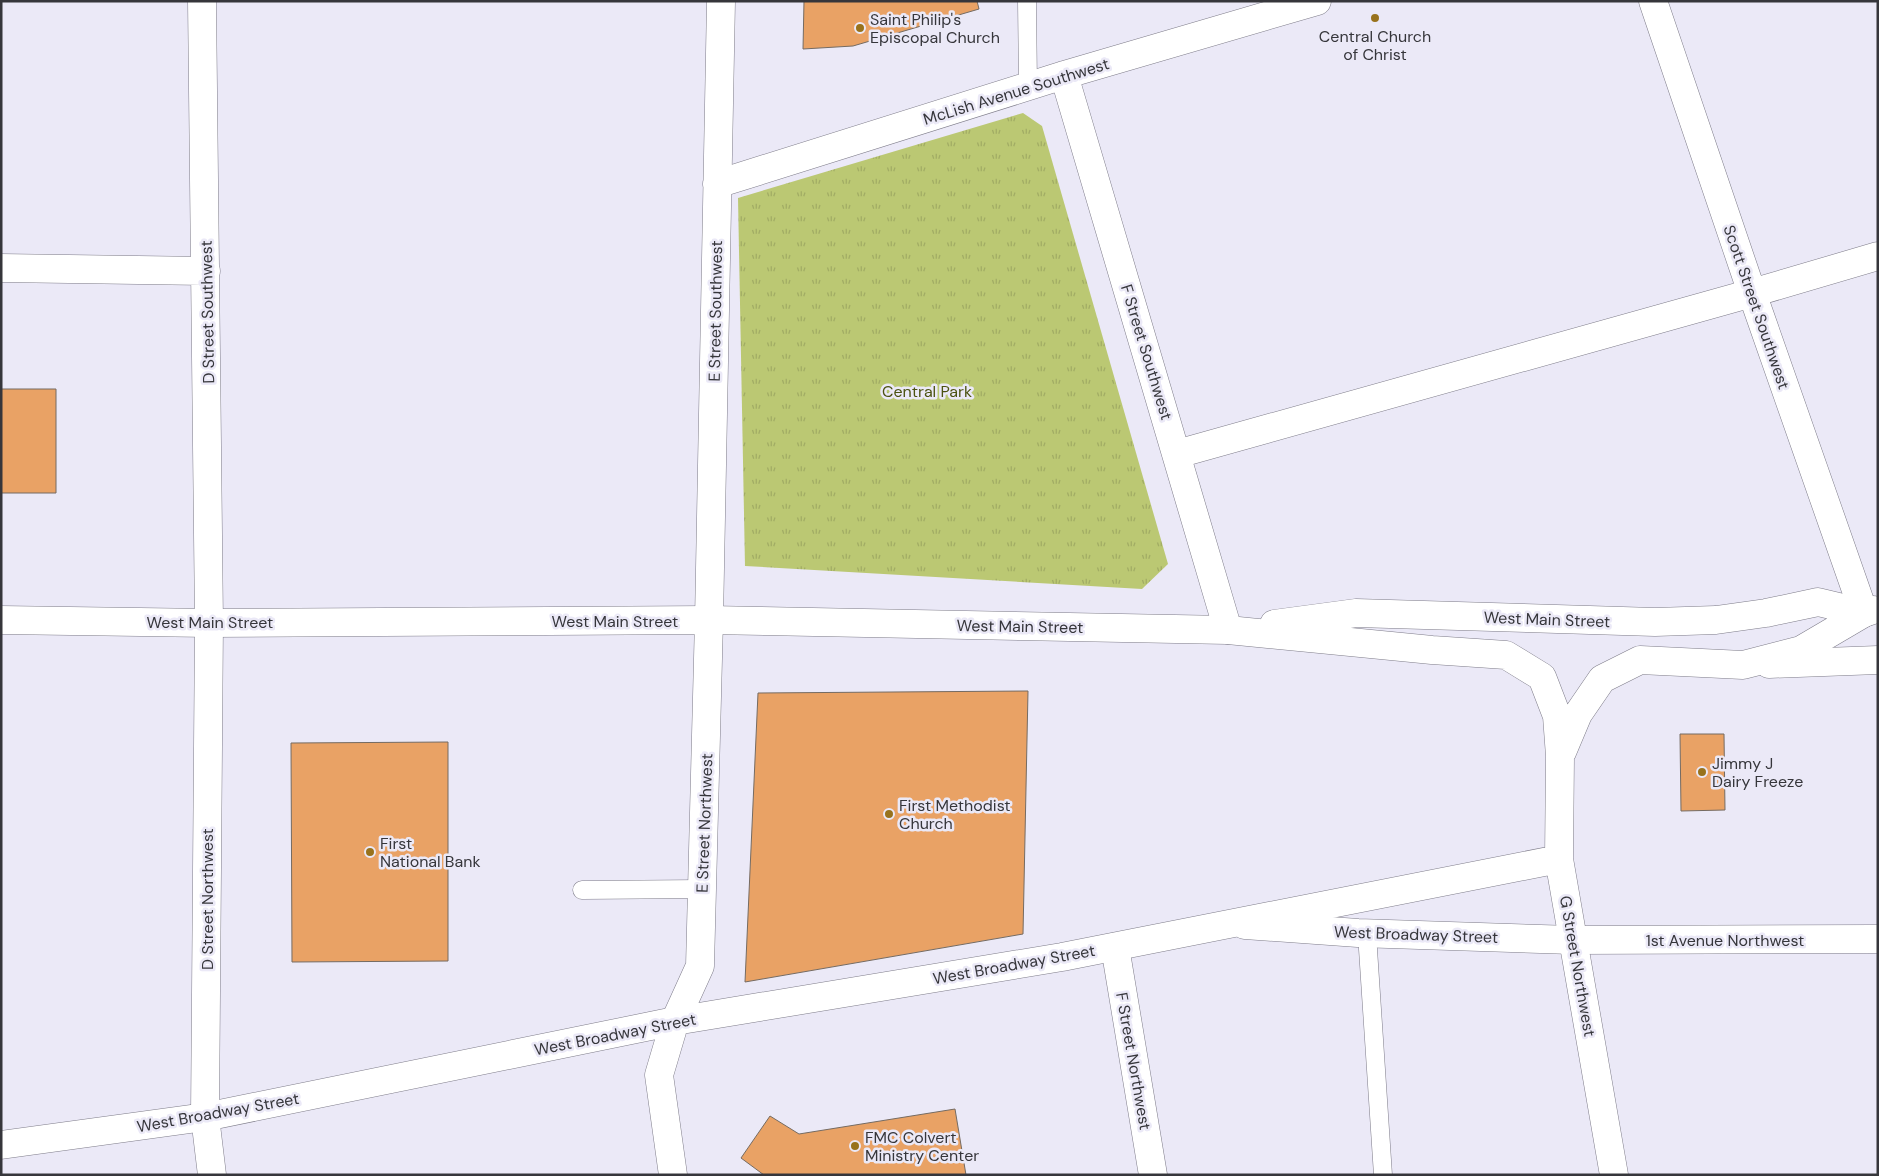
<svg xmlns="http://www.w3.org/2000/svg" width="1879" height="1176" font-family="'DM Sans',sans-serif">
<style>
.grass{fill:url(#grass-tufts)}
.building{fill:#e9a265;stroke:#756b62}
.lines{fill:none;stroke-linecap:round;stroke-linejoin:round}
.lane-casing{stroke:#7e7c89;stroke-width:19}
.street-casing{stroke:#7e7c89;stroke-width:29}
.secondary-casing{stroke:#7e7c89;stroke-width:29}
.lane{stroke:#fff;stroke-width:18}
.street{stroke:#fff;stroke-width:28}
.secondary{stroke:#fff;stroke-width:28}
.poi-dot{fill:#98721c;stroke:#ebe9f7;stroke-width:2}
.labels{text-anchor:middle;stroke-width:5;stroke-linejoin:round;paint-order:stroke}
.poi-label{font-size:16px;fill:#36363b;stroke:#ebe9f7;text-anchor:start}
.street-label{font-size:16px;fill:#36363b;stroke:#ebe9f7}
.park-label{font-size:16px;fill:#4b5210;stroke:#ebe9f7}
</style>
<defs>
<pattern id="grass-tufts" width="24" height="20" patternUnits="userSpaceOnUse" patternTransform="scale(1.25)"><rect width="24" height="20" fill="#bbc873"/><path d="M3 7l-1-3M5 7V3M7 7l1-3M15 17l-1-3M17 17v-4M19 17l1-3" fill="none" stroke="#a1ac64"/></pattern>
</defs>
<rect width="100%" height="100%" fill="#ebe9f7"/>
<path class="grass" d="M 1023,113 L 1042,126 L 1168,564 L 1142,589 L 745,566 L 738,198 Z"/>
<path class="building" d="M 804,1 L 977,1 L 979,9 L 853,46 L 803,49 Z
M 1,389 L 56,389 L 56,493 L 1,493 Z
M 1028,691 L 1023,934 L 745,982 L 758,693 Z
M 1680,734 L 1724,734 L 1725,810 L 1681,811 Z
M 448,742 L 448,961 L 292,962 L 291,743 Z
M 955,1109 L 966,1175 L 764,1175 L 741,1158 L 770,1116 L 799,1134 Z"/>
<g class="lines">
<g class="lane-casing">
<path id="lane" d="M 1027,1 L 1028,87
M 582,890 L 702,889
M 1367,934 L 1383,1175"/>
</g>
<g class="street-casing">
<path id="street" d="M 202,1 L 209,623 L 205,1117 L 212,1175
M 1653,1 L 1752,293 L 1864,613
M 1064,75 L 1228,630
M 717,184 L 1064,75 L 1317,1
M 1,268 L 206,271
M 1177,454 L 1752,293 L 1878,256
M 1769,664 L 1878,660
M 1245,925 L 1358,933 L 1573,940 L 1878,939
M 1115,947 L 1153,1175
M 675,1021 L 700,966 L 709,620 L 721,1"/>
</g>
<g class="secondary-casing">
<path id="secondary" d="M 1,620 L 209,623 L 709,620 L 1228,630 L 1432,650 L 1506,655 L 1542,677 L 1557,716 L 1560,756 L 1559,859 L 1614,1175
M 1274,624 L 1356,613 L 1655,622 L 1716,620 L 1766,613 L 1818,602 L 1864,613
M 1562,752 L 1578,714 L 1602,679 L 1640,660 L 1743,665 L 1801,650 L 1864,613 L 1873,610
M 1,1145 L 205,1117 L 675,1021 L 1062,957 L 1559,859
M 673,1175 L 659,1075 L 675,1021"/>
</g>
<use href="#lane" class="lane"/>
<use href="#street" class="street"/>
<use href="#secondary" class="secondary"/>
</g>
<g class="poi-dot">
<circle cx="1375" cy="18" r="5"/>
<circle cx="860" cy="28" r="5"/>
<circle cx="1702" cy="772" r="5"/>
<circle cx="889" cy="814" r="5"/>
<circle cx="370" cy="852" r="5"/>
<circle cx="855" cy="1146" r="5"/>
</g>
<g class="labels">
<g class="poi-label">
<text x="870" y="25">Saint Philip's<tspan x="870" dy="18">Episcopal Church</tspan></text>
<text x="1375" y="42" text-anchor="middle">Central Church<tspan x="1375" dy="18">of Christ</tspan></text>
<text x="1712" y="769">Jimmy J<tspan x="1712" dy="18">Dairy Freeze</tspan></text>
<text x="899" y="811">First Methodist<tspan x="899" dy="18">Church</tspan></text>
<text x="380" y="849">First<tspan x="380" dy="18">National Bank</tspan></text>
<text x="865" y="1143">FMC Colvert<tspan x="865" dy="18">Ministry Center</tspan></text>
</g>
<g class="street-label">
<text transform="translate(1016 91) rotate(-17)" y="6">McLish Avenue Southwest</text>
<text transform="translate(1757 307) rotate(71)" y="6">Scott Street Southwest</text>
<text transform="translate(715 311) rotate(-89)" y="6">E Street Southwest</text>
<text transform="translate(207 312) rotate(-91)" y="6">D Street Southwest</text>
<text transform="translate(1147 352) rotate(73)" y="6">F Street Southwest</text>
<text transform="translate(1547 619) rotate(2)" y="6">West Main Street</text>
<text x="615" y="627">West Main Street</text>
<text x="210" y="628">West Main Street</text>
<text transform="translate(1020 626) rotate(1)" y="6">West Main Street</text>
<text transform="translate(704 823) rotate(-88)" y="6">E Street Northwest</text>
<text transform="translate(207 899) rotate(-90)" y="6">D Street Northwest</text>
<text transform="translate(1416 934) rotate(2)" y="6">West Broadway Street</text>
<text x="1725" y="946">1st Avenue Northwest</text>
<text transform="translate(1014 964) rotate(-10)" y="6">West Broadway Street</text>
<text transform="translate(1578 966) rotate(80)" y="6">G Street Northwest</text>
<text transform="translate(615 1034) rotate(-11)" y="6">West Broadway Street</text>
<text transform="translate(1134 1061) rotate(80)" y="6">F Street Northwest</text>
<text transform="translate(218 1112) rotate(-10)" y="6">West Broadway Street</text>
</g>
<g class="park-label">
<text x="927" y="397">Central Park</text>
</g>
</g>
<rect width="1879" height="1176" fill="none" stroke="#36363b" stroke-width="5"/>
</svg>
